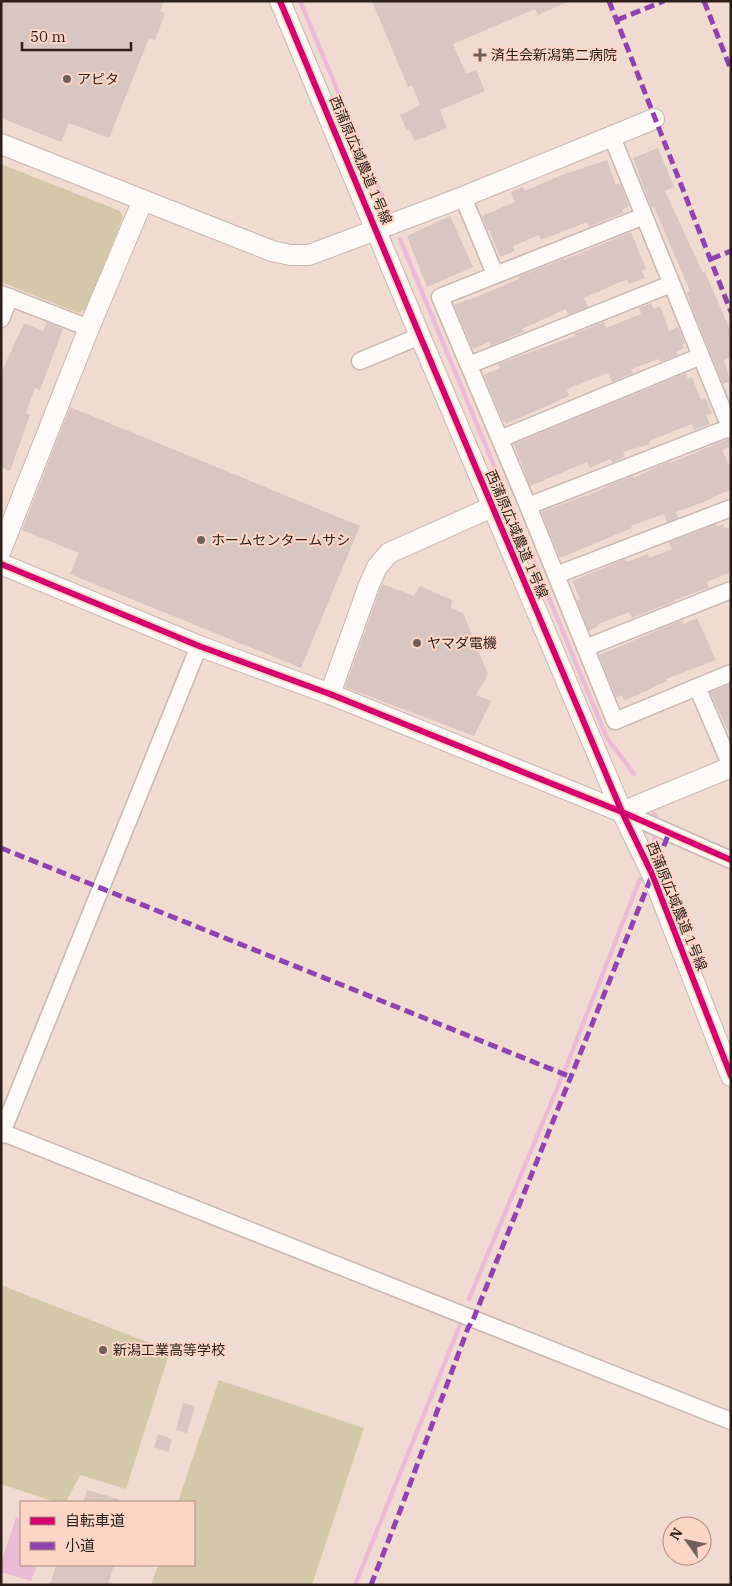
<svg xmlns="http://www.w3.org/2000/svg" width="732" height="1586" font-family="'IBM Plex Serif','Noto Sans JP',serif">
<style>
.green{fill:#d4c8aa}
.water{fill:#eabbd4}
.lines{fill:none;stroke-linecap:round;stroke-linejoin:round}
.stream{stroke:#eabbd4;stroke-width:4.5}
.building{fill:#d8c6c3}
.minor-casing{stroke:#c8b8b1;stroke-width:19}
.tertiary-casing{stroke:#c8b8b1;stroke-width:22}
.minor{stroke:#fdfaf8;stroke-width:16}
.tertiary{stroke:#fdfaf8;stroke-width:20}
.quiet{stroke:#8e44ad;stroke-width:5;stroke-dasharray:10 5;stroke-linecap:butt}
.cycleway-casing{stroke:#fcd5c7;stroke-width:9}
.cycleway{stroke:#d6006c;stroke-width:6}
.poi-dot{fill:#71605a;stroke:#fcd5c7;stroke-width:2}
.labels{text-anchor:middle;stroke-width:4;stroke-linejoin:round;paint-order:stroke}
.poi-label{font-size:14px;fill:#2c1e19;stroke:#fcd5c7;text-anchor:start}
.street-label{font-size:14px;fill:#2c1e19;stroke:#fcd5c7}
</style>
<rect width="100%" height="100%" fill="#f0dbd3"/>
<path class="green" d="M 1,164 L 120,211 L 123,217 L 86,310 L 78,313 L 1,282 Z
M 1,1285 L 170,1351 L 126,1489 L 80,1475 L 66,1502 L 55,1502 L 1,1484 Z
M 219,1380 L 364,1428 L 312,1585 L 151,1585 L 158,1565 L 194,1565 L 194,1502 L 178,1502 Z"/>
<path class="water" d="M 16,1517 L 21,1519 L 21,1565 L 37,1565 L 31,1581 L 1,1572 L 1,1563 Z"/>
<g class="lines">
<path class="stream" d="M 300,1 L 386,206
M 400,239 L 607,738 L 634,774
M 654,814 L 659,822
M 653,845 L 655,837
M 469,1299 L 566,1067 L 640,879
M 355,1585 L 460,1325"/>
</g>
<path class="building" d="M 1,1 L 164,1 L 160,11 L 165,13 L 155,40 L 149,38 L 109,138 L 69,123 L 61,142 L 1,118 Z
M 372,1 L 569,1 L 538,15 L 535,9 L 453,44 L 466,74 L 476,70 L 485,91 L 440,110 L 447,128 L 415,141 L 409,129 L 407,130 L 400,115 L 420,105 L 412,85 L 408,87 Z
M 658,148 L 674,187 L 665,191 L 703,273 L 705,272 L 731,332 L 731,357 L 724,360 L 730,381 L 723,384 L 691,305 L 687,292 L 690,291 L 654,207 L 652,208 L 648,199 L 633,158 Z
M 607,160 L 616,185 L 620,183 L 629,206 L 622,210 L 623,213 L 589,227 L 587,222 L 541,240 L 539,235 L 513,246 L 515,251 L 500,257 L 490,231 L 488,231 L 482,216 L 515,202 L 511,192 L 523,187 L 525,191 L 559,176 Z
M 450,216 L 473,267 L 427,287 L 407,236 Z
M 631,232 L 646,269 L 642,271 L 645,278 L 629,284 L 627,279 L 584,298 L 588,307 L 568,315 L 566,309 L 522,329 L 523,332 L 490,346 L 489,342 L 473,349 L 454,305 L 469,299 L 469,300 L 519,279 L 518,277 L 563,259 L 564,260 Z
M 651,303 L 654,309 L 660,306 L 669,331 L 678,327 L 685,343 L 682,344 L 684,348 L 676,352 L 678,355 L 660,362 L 659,359 L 631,369 L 633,373 L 612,382 L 608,373 L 574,386 L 567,390 L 569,396 L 506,424 L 505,421 L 503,421 L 484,375 L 500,368 L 498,364 L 575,336 L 574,334 L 604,322 L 606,328 L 641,314 L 639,308 Z
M 47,322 L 63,329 L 40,390 L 35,388 L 26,413 L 30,415 L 10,471 L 1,467 L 1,373 L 24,323 L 43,331 Z
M 686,373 L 688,379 L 692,377 L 701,400 L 705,398 L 712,413 L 706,415 L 710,424 L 694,430 L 692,424 L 649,441 L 650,444 L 623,452 L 625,457 L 612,463 L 610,459 L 590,468 L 587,462 L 530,486 L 514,444 Z
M 70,407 L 360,526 L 301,668 L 70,574 L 79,553 L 22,530 Z
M 728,439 L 731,440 L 731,446 L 722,450 L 731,469 L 731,489 L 700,504 L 700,503 L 676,512 L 678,518 L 667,522 L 664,514 L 631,526 L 632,528 L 560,558 L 541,512 L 587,495 L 587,496 L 619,481 L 633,476 L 634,478 L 656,467 L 669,462 L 670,463 Z
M 716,524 L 717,527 L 723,524 L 725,529 L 731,526 L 731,572 L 707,582 L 709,588 L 674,600 L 675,601 L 632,618 L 629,612 L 597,625 L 598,626 L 589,631 L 577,601 L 580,599 L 572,581 L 625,559 L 627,562 L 648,554 L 649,558 L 672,549 L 669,542 Z
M 382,584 L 414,596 L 420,586 L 452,600 L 451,608 L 463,613 L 488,674 L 476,695 L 491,701 L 474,736 L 345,687 Z
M 697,618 L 716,660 L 666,679 L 667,681 L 624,701 L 622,695 L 616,697 L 599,655 L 682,620 L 684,624 Z
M 731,684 L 731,737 L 710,692 Z
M 183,1403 L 195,1406 L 187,1433 L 176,1430 Z
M 158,1434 L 172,1439 L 168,1452 L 154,1447 Z
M 87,1490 L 119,1499 L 119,1502 L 83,1502 Z
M 56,1565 L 114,1565 L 108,1585 L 50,1585 Z"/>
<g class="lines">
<g class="minor-casing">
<path id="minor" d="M 612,137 L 731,430
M 463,197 L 495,274
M 644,216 L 440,297 L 528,506 L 615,721 L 731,673
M 1,294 L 89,328
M 1,319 L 10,297
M 360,361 L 420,336
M 469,365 L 671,284
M 500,439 L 701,356
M 528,506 L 731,427
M 556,575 L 731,508
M 585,648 L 731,590
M 697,687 L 731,766
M 622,812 L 731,860
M 1,1132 L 731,1421
M 1,1135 L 199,646"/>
</g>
<g class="tertiary-casing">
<path id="tertiary" d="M 280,1 L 420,336 L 622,812 L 652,874 L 731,1076
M 1,144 L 272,251 L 291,255 L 309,255 L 463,197 L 654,119
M 1,550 L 89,328 L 143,200
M 1,564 L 199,646 L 330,694 L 622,812 L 731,767
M 330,694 L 369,585 L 377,567 L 389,553 L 492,507"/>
</g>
<use href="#minor" class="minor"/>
<use href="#tertiary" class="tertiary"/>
<path class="quiet" d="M 609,1 L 731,312
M 704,1 L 731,70
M 617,20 L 664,1
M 711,259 L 731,251
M 1,848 L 571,1077
M 371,1585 L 400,1511 L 468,1328 L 473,1320 L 669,833"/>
<g class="cycleway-casing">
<path id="cycleway" d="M 280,1 L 420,336 L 622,812 L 652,874 L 731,1076
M 1,564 L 199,646 L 330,694 L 622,812 L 731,860"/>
</g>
<use href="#cycleway" class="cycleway"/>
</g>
<g class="poi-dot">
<path d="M477.5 47.5h5v5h5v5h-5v5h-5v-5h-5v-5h5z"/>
<circle cx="67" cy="79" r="5"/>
<circle cx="201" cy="540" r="5"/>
<circle cx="417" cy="643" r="5"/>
<circle cx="103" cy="1350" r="5"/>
</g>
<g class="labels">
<g class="poi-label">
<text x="491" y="60">済生会新潟第二病院</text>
<text x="77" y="84">アピタ</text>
<text x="211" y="545">ホームセンタームサシ</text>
<text x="427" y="648">ヤマダ電機</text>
<text x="113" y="1355">新潟工業高等学校</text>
</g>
<g class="street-label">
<text transform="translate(361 160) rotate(67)" y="5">西蒲原広域農道 1号線</text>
<text transform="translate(517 534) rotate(67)" y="5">西蒲原広域農道 1号線</text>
<text transform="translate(677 906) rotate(68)" y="5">西蒲原広域農道 1号線</text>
</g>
</g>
<rect width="732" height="1586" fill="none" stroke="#2c1e19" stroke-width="5"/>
<rect x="20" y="1501" width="175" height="65" fill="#fcd5c7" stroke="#a98c81"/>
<rect x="30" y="1517" width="25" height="8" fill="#d6006c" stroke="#a98c81"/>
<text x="65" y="1526" font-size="15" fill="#2c1e19">自転車道</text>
<rect x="30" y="1542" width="25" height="8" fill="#8e44ad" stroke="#a98c81"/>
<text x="65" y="1551" font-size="15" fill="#2c1e19">小道</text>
<g transform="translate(687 1541) rotate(303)"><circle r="24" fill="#fcd5c7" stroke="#a98c81"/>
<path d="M0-4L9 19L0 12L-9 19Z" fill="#71605a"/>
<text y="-8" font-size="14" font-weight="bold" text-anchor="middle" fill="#2c1e19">N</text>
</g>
<path d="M22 42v8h109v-8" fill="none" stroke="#2c1e19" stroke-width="2.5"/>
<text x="30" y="42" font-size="15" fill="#2c1e19" stroke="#fcd5c7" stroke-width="4" paint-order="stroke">50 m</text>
</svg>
